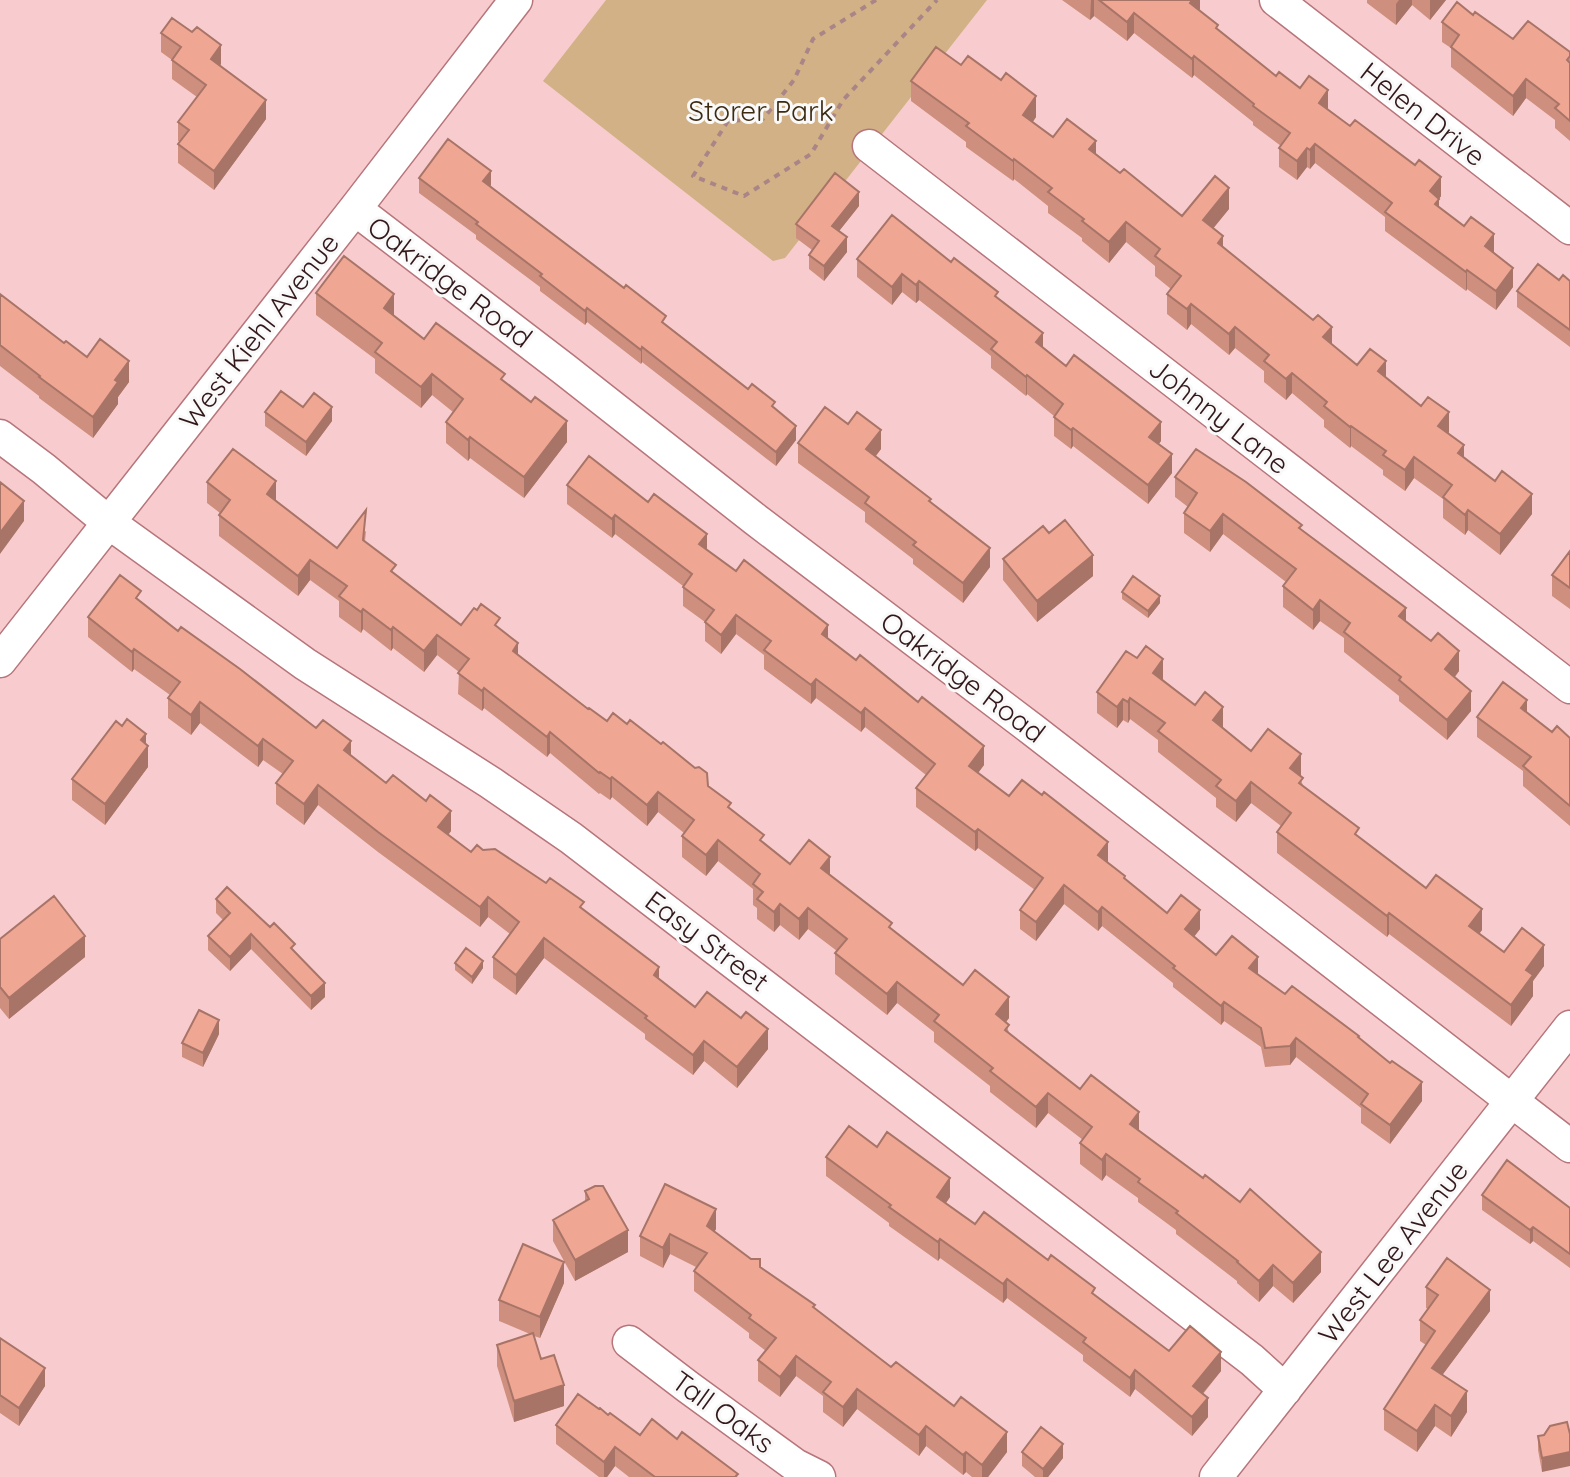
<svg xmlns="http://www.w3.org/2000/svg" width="1570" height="1477" font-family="Quicksand,sans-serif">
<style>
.green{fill:#d1b185}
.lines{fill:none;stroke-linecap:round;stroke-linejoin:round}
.minor-casing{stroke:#b6757a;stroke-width:35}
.path{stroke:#aa8588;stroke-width:4;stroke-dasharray:6 6;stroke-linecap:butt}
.minor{stroke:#fff;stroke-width:32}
.wall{fill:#ce8f7e}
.shaded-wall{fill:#a77467}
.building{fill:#efa693;stroke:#a77467;stroke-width:2}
.labels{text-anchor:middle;stroke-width:6;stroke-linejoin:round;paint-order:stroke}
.park-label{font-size:28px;fill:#3d2b11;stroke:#f9f9f9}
.street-label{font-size:28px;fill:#32181b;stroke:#f9f9f9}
</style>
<rect width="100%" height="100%" fill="#f8ccce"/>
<path class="green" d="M 606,0 L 987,0 L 785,258 L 773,261 L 543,81 Z"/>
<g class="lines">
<g class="minor-casing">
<path id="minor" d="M 1276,0 L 1570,228
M 869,146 L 1570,687
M 355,209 L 564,369 L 756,520 L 1033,730 L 1570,1146
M 0,436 L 44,469 L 108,522 L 305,664 L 491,783 L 571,838 L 1252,1360 L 1285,1390
M 0,661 L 355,209 L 516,0
M 629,1342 L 688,1387 L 795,1465 L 819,1477
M 1216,1477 L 1570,1027"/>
</g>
<path class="path" d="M 876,0 L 813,39 L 794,80 L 763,119 L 728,121 L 693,176 L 744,196 L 811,154 L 843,100 L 937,0"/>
<use href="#minor" class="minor"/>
</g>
<path class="wall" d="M 1062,0 L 1200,0 L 1199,10 L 1218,31 L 1276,76 L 1328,110 L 1441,196 L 1439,199 L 1439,207 L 1494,253 L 1513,287 L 1496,310 L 1467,289 L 1466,291 L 1385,231 L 1385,217 L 1315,163 L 1310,169 L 1307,167 L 1297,180 L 1279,167 L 1279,148 L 1281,146 L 1253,125 L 1253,122 L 1194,75 L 1192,78 L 1134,33 L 1127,41 L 1094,16 L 1090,20 Z
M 1367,0 L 1446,0 L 1430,20 L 1412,5 L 1396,25 L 1367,3 Z
M 1473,15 L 1513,39 L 1570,52 L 1570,141 L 1555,128 L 1555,120 L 1526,98 L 1513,116 L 1451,67 L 1451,48 L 1442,42 L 1442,22 Z
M 161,33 L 221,64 L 220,65 L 266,119 L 214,190 L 178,163 L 178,144 L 180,142 L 178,141 L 178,122 L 197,97 L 172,79 L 172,60 L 161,52 Z
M 961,65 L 1036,117 L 1033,122 L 1053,137 L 1096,154 L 1120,173 L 1182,216 L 1229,209 L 1213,228 L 1223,248 L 1332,345 L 1357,365 L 1386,377 L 1449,432 L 1448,434 L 1464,457 L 1532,514 L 1500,555 L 1468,530 L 1465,535 L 1443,518 L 1443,499 L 1414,478 L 1405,491 L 1383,475 L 1383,470 L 1351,446 L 1350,448 L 1324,427 L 1324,420 L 1292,393 L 1286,400 L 1264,382 L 1264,371 L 1235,348 L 1229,355 L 1191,324 L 1187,330 L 1167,314 L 1167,294 L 1171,289 L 1155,276 L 1155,266 L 1126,242 L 1109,263 L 1082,241 L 1082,238 L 1048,213 L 1048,206 L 1014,179 L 1013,181 L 966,147 L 966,142 L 911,101 L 911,81 Z
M 419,178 L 491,185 L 490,186 L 748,389 L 775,409 L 796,440 L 776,466 L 642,362 L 641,364 L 587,322 L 585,325 L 540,291 L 540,287 L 476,239 L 476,235 L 419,193 Z
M 859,206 L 839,231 L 847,252 L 824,281 L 809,269 L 809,255 L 812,250 L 796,238 L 796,224 Z
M 857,259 L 951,262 L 998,298 L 1043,347 L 1161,441 L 1159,444 L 1172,473 L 1148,504 L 1073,446 L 1071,449 L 1054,436 L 1054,416 L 1027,394 L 1026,396 L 991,368 L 991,356 L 919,300 L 916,303 L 902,292 L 892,305 L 857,277 Z
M 1559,280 L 1570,281 L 1570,347 L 1517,307 L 1517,291 Z
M 316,293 L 394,315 L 394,316 L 424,339 L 505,382 L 567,442 L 524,498 L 478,464 L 470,458 L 468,461 L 446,443 L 446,422 L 453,412 L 432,395 L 421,408 L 375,373 L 375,359 L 316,315 Z
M 0,294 L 64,343 L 129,382 L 118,397 L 118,404 L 93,438 L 39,398 L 39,396 L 0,366 Z
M 303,407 L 332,421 L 306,456 L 265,426 L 265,412 Z
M 798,443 L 881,449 L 876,456 L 931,502 L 990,567 L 963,603 L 913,564 L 913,559 L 865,522 L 865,512 L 798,463 Z
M 1175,477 L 1302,530 L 1406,621 L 1459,671 L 1455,677 L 1471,711 L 1447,740 L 1399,701 L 1399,696 L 1344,652 L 1344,638 L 1320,621 L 1313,630 L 1283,607 L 1283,586 L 1286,582 L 1223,534 L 1210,552 L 1184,533 L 1184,513 L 1188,507 L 1175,497 Z
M 207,482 L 276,502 L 337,548 L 366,531 L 365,541 L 396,575 L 461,625 L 500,629 L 518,655 L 588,709 L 708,786 L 764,844 L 790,864 L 830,875 L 892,929 L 963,985 L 1009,1018 L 1006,1022 L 1009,1033 L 1080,1089 L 1139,1131 L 1321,1272 L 1293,1303 L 1273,1286 L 1259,1302 L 1237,1283 L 1237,1281 L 1176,1234 L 1176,1230 L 1138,1202 L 1138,1198 L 1106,1175 L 1102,1181 L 1080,1164 L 1080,1143 L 1083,1140 L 1048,1113 L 1036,1128 L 990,1092 L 990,1086 L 934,1042 L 934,1032 L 897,1003 L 887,1015 L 835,974 L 835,953 L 837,951 L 808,929 L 799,940 L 780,925 L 774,932 L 757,919 L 757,908 L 753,905 L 753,889 L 718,861 L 706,876 L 682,857 L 682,836 L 684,833 L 658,812 L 647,826 L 612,797 L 610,800 L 600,793 L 599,794 L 550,753 L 547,757 L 484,708 L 482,711 L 458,694 L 459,672 L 437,655 L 424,672 L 393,648 L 391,651 L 363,629 L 361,633 L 339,617 L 339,601 L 310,580 L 298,596 L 219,536 L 219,515 L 220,513 L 207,503 Z
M 567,485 L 707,550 L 828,639 L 984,765 L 978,773 L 1009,796 L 1108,861 L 1107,862 L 1125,879 L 1167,913 L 1200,929 L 1194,937 L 1216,955 L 1258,974 L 1285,994 L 1359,1038 L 1422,1101 L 1390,1144 L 1361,1123 L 1361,1108 L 1296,1057 L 1290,1065 L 1265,1067 L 1261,1047 L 1224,1021 L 1221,1025 L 1173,987 L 1173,983 L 1102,926 L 1098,931 L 1064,904 L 1036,941 L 1020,929 L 1020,910 L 1035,890 L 978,848 L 975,851 L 916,807 L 916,788 L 926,775 L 865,727 L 861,732 L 816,698 L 811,704 L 764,669 L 764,655 L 736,634 L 721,654 L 705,641 L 705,622 L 683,606 L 683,586 L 615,534 L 612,538 L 567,504 Z
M 1049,533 L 1093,576 L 1037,622 L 1003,580 L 1003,559 Z
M 1570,551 L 1570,609 L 1552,596 L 1552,575 Z
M 1122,592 L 1160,603 L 1148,618 L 1122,599 Z
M 141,601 L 178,631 L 351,756 L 451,831 L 448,835 L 471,852 L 483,850 L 584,910 L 659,979 L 695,1007 L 768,1049 L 737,1088 L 704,1061 L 693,1075 L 645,1039 L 645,1034 L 544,958 L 516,995 L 493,978 L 493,957 L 510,934 L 488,917 L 480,927 L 378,852 L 318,805 L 304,825 L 276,804 L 276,783 L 283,774 L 263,760 L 258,767 L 200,723 L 191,735 L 168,718 L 168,698 L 170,695 L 134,669 L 132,672 L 88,637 L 88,617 Z
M 1137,658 L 1251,751 L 1301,775 L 1300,776 L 1303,786 L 1359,837 L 1482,930 L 1479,934 L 1504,952 L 1544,966 L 1533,981 L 1533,996 L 1511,1026 L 1389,934 L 1387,937 L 1277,853 L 1277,832 L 1281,826 L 1251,803 L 1236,822 L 1216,807 L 1216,798 L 1158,752 L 1158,740 L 1130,719 L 1128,723 L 1123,720 L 1117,728 L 1097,713 L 1097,692 Z
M 1527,713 L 1552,732 L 1570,738 L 1570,826 L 1523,786 L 1523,771 L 1477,737 L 1477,717 Z
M 146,744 L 148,767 L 105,825 L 72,800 L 72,779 Z
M 216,899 L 295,952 L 325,997 L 311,1010 L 251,949 L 230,971 L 208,950 L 208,936 L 223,920 L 216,913 Z
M 0,939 L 85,957 L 9,1019 L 0,1008 Z
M 455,963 L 483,968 L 472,984 L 455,970 Z
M 219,1034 L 203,1067 L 182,1057 L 182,1043 Z
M 877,1147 L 950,1197 L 946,1203 L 975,1224 L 1095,1295 L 1169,1351 L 1221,1371 L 1203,1394 L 1208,1417 L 1192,1436 L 1135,1389 L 1130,1397 L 1083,1361 L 1083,1355 L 1007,1298 L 1003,1303 L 940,1258 L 938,1261 L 889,1226 L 889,1223 L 826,1176 L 826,1157 Z
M 585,1191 L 628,1252 L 575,1281 L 553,1241 L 553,1220 L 585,1202 Z
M 1482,1195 L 1570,1208 L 1570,1268 L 1533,1241 L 1530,1244 L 1482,1210 Z
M 716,1229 L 714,1232 L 891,1367 L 1007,1452 L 988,1477 L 972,1477 L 966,1472 L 963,1475 L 926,1446 L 919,1456 L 857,1409 L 843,1427 L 823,1412 L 823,1396 L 796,1376 L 780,1397 L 758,1381 L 758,1360 L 766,1351 L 749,1338 L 749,1333 L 694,1291 L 694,1271 L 696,1267 L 670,1254 L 663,1268 L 640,1256 L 640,1236 Z
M 564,1283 L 540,1338 L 534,1336 L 541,1359 L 564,1406 L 514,1422 L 497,1366 L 497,1345 L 530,1334 L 499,1321 L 499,1300 Z
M 1426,1287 L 1490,1311 L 1442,1375 L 1467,1412 L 1451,1437 L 1435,1426 L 1417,1452 L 1384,1430 L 1384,1409 L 1426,1345 L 1420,1341 L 1420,1320 L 1428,1309 L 1426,1308 Z
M 0,1338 L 45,1386 L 19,1426 L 0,1413 Z
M 599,1409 L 640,1435 L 677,1439 L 738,1477 L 629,1477 L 615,1466 L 607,1477 L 599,1477 L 556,1444 L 556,1425 Z
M 1570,1434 L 1542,1472 L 1538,1450 L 1538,1436 Z
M 1022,1452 L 1063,1458 L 1048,1477 L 1035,1477 L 1022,1466 Z"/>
<path class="shaded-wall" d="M 1091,0 L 1094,0 L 1094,16 L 1090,20 Z
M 1192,0 L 1200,0 L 1200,9 L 1190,22 L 1190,3 Z
M 1399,0 L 1412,0 L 1412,5 L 1396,25 L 1396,4 Z
M 1430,0 L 1446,0 L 1430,20 Z
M 1134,13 L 1134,33 L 1127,41 L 1127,22 Z
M 221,45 L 221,64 L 211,78 L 211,59 Z
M 1194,56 L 1194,75 L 1192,78 L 1192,59 Z
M 1526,79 L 1526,98 L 1513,116 L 1513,96 Z
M 1328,90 L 1328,109 L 1319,103 Z
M 1036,96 L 1036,117 L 1023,135 L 1023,115 Z
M 266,100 L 266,119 L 214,190 L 214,171 Z
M 1096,141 L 1096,161 L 1089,149 Z
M 1315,144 L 1315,163 L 1310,169 L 1310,150 Z
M 1307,148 L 1307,167 L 1297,180 L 1297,161 Z
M 1014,159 L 1014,179 L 1013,181 L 1013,161 Z
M 491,171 L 491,185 L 483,196 L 483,181 Z
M 1441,177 L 1441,196 L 1439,199 L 1439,218 L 1430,191 Z
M 1229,188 L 1229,209 L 1203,241 L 1203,220 Z
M 859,192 L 859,206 L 832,240 L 832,226 Z
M 1126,222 L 1126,242 L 1109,263 L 1109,242 Z
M 1494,234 L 1494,253 L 1485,246 Z
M 1223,236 L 1223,257 L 1218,243 Z
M 847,237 L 847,252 L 824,281 L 824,266 Z
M 1513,268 L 1513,287 L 1496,310 L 1496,291 Z
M 1467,270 L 1467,289 L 1466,291 L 1466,272 Z
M 902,274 L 902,292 L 892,305 L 892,287 Z
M 919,281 L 919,300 L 916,303 L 916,285 Z
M 394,294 L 394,315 L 384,329 L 384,308 Z
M 1191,304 L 1191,324 L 1187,330 L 1187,309 Z
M 587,308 L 587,322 L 585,325 L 585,311 Z
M 1235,327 L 1235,348 L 1229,355 L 1229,334 Z
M 1332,327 L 1332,347 L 1323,337 Z
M 1043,333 L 1043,352 L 1036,342 Z
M 642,347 L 642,362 L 641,364 L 641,350 Z
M 129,361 L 129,382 L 118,397 L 118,404 L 93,438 L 93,417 L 115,380 Z
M 1386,361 L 1386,381 L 1378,371 Z
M 1292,373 L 1292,393 L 1286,400 L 1286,379 Z
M 432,374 L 432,395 L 421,408 L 421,387 Z
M 1027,375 L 1027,394 L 1026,396 L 1026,377 Z
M 332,407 L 332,421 L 306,456 L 306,442 Z
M 1449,412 L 1449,432 L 1438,447 L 1438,426 Z
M 567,421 L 567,442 L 524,498 L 524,477 Z
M 1161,422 L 1161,441 L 1149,456 L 1149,437 Z
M 796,426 L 796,440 L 776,466 L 776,452 Z
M 1351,426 L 1351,446 L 1350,448 L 1350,427 Z
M 1073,428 L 1073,446 L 1071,449 L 1071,430 Z
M 881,430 L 881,449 L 866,468 L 866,449 Z
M 470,437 L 470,458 L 468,461 L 468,440 Z
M 1464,445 L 1464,466 L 1458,453 Z
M 1172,454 L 1172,473 L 1148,504 L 1148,485 Z
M 1414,457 L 1414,478 L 1405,491 L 1405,470 Z
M 276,481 L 276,502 L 267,494 Z
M 1532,494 L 1532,514 L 1500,555 L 1500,534 Z
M 24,501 L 24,521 L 0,554 L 0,533 Z
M 1468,510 L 1468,530 L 1465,535 L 1465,515 Z
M 1223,514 L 1223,534 L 1210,552 L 1210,531 Z
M 615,515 L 615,534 L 612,538 L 612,519 Z
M 707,534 L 707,553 L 699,544 Z
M 990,548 L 990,567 L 963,603 L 963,583 Z
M 1093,555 L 1093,576 L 1037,622 L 1037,601 Z
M 310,560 L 310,580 L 298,596 L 298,576 Z
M 1160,596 L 1160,603 L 1148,618 L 1148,611 Z
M 1320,600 L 1320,621 L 1313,630 L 1313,610 Z
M 1406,608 L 1406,629 L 1399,616 Z
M 363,609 L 363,629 L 361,633 L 361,612 Z
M 736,615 L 736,634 L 721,654 L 721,635 Z
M 828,625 L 828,644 L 822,634 Z
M 393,627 L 393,648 L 391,651 L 391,630 Z
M 437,635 L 437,655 L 424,672 L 424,651 Z
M 518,643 L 518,664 L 513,651 Z
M 134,649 L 134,669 L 132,672 L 132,652 Z
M 1459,651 L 1459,671 L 1445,689 L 1445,669 Z
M 1163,659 L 1163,680 L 1153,694 L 1153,673 Z
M 816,679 L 816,698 L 811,704 L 811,685 Z
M 484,688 L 484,708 L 482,711 L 482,691 Z
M 1471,691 L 1471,711 L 1447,740 L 1447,720 Z
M 1130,698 L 1130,719 L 1128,723 L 1128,702 Z
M 1123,699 L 1123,720 L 1117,728 L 1117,707 Z
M 1527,700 L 1527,719 L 1521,708 Z
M 200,702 L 200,723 L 191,735 L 191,715 Z
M 1223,707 L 1223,728 L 1213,720 Z
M 865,708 L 865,727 L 861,732 L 861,713 Z
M 550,732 L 550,753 L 547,757 L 547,737 Z
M 146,734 L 146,749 L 148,746 L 148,767 L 105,825 L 105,804 L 141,740 Z
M 263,739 L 263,760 L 258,767 L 258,746 Z
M 351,741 L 351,761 L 344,750 Z
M 984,746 L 984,765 L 969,785 L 969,766 Z
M 1301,754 L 1301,775 L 1290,790 L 1290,768 Z
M 612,777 L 612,797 L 610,800 L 610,779 Z
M 1251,782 L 1251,803 L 1236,822 L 1236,801 Z
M 318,785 L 318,805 L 304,825 L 304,804 Z
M 658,792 L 658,812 L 647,826 L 647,805 Z
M 451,811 L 451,831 L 438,848 L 438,827 Z
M 978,829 L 978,848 L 975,851 L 975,832 Z
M 718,840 L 718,861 L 706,876 L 706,855 Z
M 1108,842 L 1108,861 L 1098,874 L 1098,855 Z
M 830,857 L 830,877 L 821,868 Z
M 1064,885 L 1064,904 L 1036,941 L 1036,922 Z
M 488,897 L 488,917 L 480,927 L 480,907 Z
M 780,904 L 780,925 L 774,932 L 774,912 Z
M 1102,907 L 1102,926 L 1098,931 L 1098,912 Z
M 808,908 L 808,929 L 799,940 L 799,919 Z
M 1482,909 L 1482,930 L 1469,947 L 1469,926 Z
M 1200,910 L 1200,929 L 1185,948 L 1185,929 Z
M 1389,913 L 1389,934 L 1387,937 L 1387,916 Z
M 251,934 L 251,949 L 230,971 L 230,957 Z
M 85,936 L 85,957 L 9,1019 L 9,998 Z
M 544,938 L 544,958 L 516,995 L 516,975 Z
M 1544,945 L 1544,966 L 1533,981 L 1533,996 L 1511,1026 L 1511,1005 L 1526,970 Z
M 1258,957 L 1258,976 L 1249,968 Z
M 483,961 L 483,968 L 472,984 L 472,977 Z
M 659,967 L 659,988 L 654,975 Z
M 897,982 L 897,1003 L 887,1015 L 887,994 Z
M 325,983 L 325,997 L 311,1010 L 311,996 Z
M 1009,997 L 1009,1018 L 996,1035 L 996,1014 Z
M 1224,1002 L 1224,1021 L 1221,1025 L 1221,1006 Z
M 219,1020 L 219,1034 L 203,1067 L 203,1053 Z
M 768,1029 L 768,1049 L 737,1088 L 737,1067 Z
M 1296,1038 L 1296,1057 L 1290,1065 L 1290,1046 Z
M 704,1041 L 704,1061 L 693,1075 L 693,1055 Z
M 1422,1082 L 1422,1101 L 1390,1144 L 1390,1125 Z
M 1048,1093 L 1048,1113 L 1036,1128 L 1036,1107 Z
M 1139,1112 L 1139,1132 L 1130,1124 Z
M 1106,1154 L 1106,1175 L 1102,1181 L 1102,1160 Z
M 950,1178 L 950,1197 L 937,1216 L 937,1197 Z
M 716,1209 L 716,1229 L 707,1246 L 707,1226 Z
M 1533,1227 L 1533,1241 L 1530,1244 L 1530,1230 Z
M 628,1230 L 628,1252 L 575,1281 L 575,1260 Z
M 670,1234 L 670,1254 L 663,1268 L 663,1248 Z
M 940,1239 L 940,1258 L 938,1261 L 938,1242 Z
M 1321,1252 L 1321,1272 L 1293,1303 L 1293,1283 Z
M 564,1262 L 564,1283 L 540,1338 L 540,1317 Z
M 1273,1265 L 1273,1286 L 1259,1302 L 1259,1281 Z
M 1007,1279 L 1007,1298 L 1003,1303 L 1003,1284 Z
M 1490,1290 L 1490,1311 L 1432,1389 L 1432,1368 Z
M 1221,1352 L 1221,1371 L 1193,1405 L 1193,1386 Z
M 796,1356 L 796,1376 L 780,1397 L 780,1377 Z
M 45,1368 L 45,1386 L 19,1426 L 19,1408 Z
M 1135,1370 L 1135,1389 L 1130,1397 L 1130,1378 Z
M 564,1385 L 564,1406 L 514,1422 L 514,1401 Z
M 857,1389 L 857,1409 L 843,1427 L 843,1407 Z
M 1467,1391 L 1467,1412 L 1451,1437 L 1451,1416 Z
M 1208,1398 L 1208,1417 L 1192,1436 L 1192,1417 Z
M 1435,1405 L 1435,1426 L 1417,1452 L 1417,1431 Z
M 926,1426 L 926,1446 L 919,1456 L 919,1435 Z
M 1007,1432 L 1007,1452 L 988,1477 L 982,1477 L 982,1465 Z
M 1063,1444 L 1063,1458 L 1048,1477 L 1043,1477 L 1043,1469 Z
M 615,1447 L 615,1466 L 607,1477 L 604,1477 L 604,1462 Z
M 966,1452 L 966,1472 L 963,1475 L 963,1455 Z
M 1570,1452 L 1570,1466 L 1542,1472 L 1542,1458 Z"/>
<path class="building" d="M 1099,0 L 1192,0 L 1190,3 L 1218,25 L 1216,28 L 1276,76 L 1279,72 L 1300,88 L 1309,76 L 1328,90 L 1319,103 L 1350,126 L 1355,120 L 1415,165 L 1419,160 L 1441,177 L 1430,191 L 1439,199 L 1435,204 L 1464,226 L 1471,217 L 1494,234 L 1485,246 L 1513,268 L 1496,291 L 1467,270 L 1466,272 L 1385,212 L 1392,203 L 1315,144 L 1310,150 L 1307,148 L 1297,161 L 1279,148 L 1290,133 L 1253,106 L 1254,104 L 1194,56 L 1192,59 L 1134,13 L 1127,22 Z
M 1457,2 L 1473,15 L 1475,12 L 1513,39 L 1528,21 L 1570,52 L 1570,56 L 1567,60 L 1570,63 L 1570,121 L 1555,108 L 1559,104 L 1526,79 L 1513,96 L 1451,47 L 1459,35 L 1442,22 Z
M 172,18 L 192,32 L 197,27 L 221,45 L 211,59 L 266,100 L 214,171 L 178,144 L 189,130 L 178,122 L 206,85 L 172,60 L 181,47 L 161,33 Z
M 936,47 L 961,65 L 968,56 L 1001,80 L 1006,73 L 1036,96 L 1023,115 L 1053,137 L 1067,119 L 1096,141 L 1089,149 L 1120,173 L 1124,169 L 1182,216 L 1215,176 L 1229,188 L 1203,220 L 1223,236 L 1218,243 L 1313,320 L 1318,315 L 1332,327 L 1323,337 L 1357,365 L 1370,349 L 1386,361 L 1378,371 L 1421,406 L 1428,397 L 1449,412 L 1438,426 L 1464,445 L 1458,453 L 1495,481 L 1502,471 L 1532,494 L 1500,534 L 1468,510 L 1465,515 L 1443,497 L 1452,485 L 1414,457 L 1405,470 L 1383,455 L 1386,451 L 1351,426 L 1350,427 L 1324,406 L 1327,402 L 1292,373 L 1286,379 L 1264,361 L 1269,355 L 1235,327 L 1229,334 L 1191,304 L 1187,309 L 1167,294 L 1181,276 L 1155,256 L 1160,249 L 1126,222 L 1109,242 L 1082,221 L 1084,219 L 1048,192 L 1052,188 L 1014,159 L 1013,161 L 966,126 L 969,123 L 911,81 Z
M 448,139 L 491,171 L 483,181 L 624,288 L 626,285 L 666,316 L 662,322 L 748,389 L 752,384 L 775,402 L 772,406 L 796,426 L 776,452 L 642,347 L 641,350 L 587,308 L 585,311 L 540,276 L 542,274 L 476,224 L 478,222 L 419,178 Z
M 835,173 L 859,192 L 832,226 L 847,237 L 824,266 L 809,255 L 819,241 L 796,224 Z
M 892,215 L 951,262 L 954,258 L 998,292 L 995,296 L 1043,333 L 1036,342 L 1066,366 L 1074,355 L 1161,422 L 1149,437 L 1172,454 L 1148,485 L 1073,428 L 1071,430 L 1054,417 L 1063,404 L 1027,375 L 1026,377 L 991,349 L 997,342 L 919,281 L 916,285 L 902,274 L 892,287 L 857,259 Z
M 344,256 L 394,294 L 384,308 L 424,339 L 436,323 L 505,374 L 501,379 L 531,402 L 535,397 L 567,421 L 524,477 L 478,443 L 470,437 L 468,440 L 446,422 L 463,399 L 432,374 L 421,387 L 375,352 L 382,343 L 316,293 Z
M 1538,264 L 1559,280 L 1563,275 L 1570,281 L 1570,330 L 1517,291 Z
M 0,294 L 64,343 L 66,341 L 87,357 L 100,339 L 129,361 L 115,380 L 118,382 L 93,417 L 39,377 L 40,376 L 0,345 Z
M 281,391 L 303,407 L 314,393 L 332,407 L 306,442 L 265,412 Z
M 825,407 L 848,424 L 857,412 L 881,430 L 866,449 L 931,499 L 929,501 L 990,548 L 963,583 L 913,545 L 916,542 L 865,503 L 869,497 L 798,443 Z
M 233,449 L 276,481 L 267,494 L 337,548 L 366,510 L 363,540 L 396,565 L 391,571 L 461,625 L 474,608 L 477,610 L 481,604 L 500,618 L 495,625 L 518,643 L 513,651 L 588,709 L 589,708 L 607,721 L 613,713 L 627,724 L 630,720 L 661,744 L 663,742 L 695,768 L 699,767 L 707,773 L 708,786 L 731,803 L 728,807 L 764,835 L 760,840 L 790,864 L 809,840 L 830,857 L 821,868 L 892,923 L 889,927 L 963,985 L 975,970 L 1009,997 L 996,1014 L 1009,1025 L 1005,1030 L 1080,1089 L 1091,1075 L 1139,1112 L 1130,1124 L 1203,1178 L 1205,1175 L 1240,1202 L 1250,1189 L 1321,1252 L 1293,1283 L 1273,1265 L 1259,1281 L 1237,1262 L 1238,1261 L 1176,1213 L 1178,1211 L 1138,1182 L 1140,1179 L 1106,1154 L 1102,1160 L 1080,1143 L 1092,1127 L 1048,1093 L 1036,1107 L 990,1071 L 993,1068 L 934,1021 L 939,1015 L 897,982 L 887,994 L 835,953 L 847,939 L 808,908 L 799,919 L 780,904 L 774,912 L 757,899 L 763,892 L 753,884 L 760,874 L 718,840 L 706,855 L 682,836 L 694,820 L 658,792 L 647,805 L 612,777 L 610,779 L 600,772 L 599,773 L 550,732 L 547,737 L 484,688 L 482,691 L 458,673 L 469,659 L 437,635 L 424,651 L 393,627 L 391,630 L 363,609 L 361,612 L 339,596 L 347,586 L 310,560 L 298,576 L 219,515 L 230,500 L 207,482 Z
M 1196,449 L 1246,482 L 1302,525 L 1299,528 L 1406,608 L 1399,616 L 1431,641 L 1438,633 L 1459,651 L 1445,669 L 1471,691 L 1447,720 L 1399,680 L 1401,677 L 1344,632 L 1350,623 L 1320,600 L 1313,610 L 1283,586 L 1296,569 L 1223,514 L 1210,531 L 1184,513 L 1197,493 L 1175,477 Z
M 589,456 L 648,502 L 654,494 L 707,534 L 699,544 L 736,571 L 744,560 L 828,625 L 822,634 L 856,660 L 860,655 L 918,702 L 922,697 L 984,746 L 969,766 L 1009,796 L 1022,780 L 1042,795 L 1044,792 L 1108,842 L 1098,855 L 1125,876 L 1124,878 L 1167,913 L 1181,895 L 1200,910 L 1185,929 L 1216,955 L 1232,936 L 1258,957 L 1249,968 L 1285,994 L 1292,986 L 1359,1036 L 1358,1037 L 1390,1063 L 1392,1061 L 1422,1082 L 1390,1125 L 1361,1104 L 1368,1094 L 1296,1038 L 1290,1046 L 1265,1048 L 1261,1028 L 1224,1002 L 1221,1006 L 1173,968 L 1175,966 L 1102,907 L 1098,912 L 1064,885 L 1036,922 L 1020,910 L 1043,878 L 978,829 L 975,832 L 916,788 L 935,764 L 865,708 L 861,713 L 816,679 L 811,685 L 764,650 L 771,641 L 736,615 L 721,635 L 705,622 L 714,610 L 683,587 L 692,574 L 615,515 L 612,519 L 567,485 Z
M 0,482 L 24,501 L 0,533 Z
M 1065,520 L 1093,555 L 1037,601 L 1003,559 L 1043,526 L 1049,533 Z
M 1570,551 L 1570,588 L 1552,575 Z
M 120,575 L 141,591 L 136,598 L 178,631 L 181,627 L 240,669 L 316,728 L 323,720 L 351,741 L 344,750 L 386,783 L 393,775 L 426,801 L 430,795 L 451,811 L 438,827 L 471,852 L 477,845 L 483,850 L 495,849 L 546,883 L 550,878 L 584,902 L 580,907 L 659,967 L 654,975 L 695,1007 L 707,992 L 741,1018 L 746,1012 L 768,1029 L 737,1067 L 704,1041 L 693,1055 L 645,1018 L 647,1016 L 544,938 L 516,975 L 493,957 L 519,922 L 488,897 L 480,907 L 378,832 L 318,785 L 304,804 L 276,783 L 293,761 L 263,739 L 258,746 L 200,702 L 191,715 L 168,698 L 180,682 L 134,649 L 132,652 L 88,617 Z
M 1133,576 L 1160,596 L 1148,611 L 1122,592 Z
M 1146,646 L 1163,659 L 1153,673 L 1195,705 L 1205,692 L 1223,707 L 1213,720 L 1251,751 L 1268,729 L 1301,754 L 1290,768 L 1303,778 L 1299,783 L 1359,828 L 1355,834 L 1426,888 L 1436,875 L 1482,909 L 1469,926 L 1504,952 L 1522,928 L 1544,945 L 1526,970 L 1533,975 L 1511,1005 L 1389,913 L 1387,916 L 1277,832 L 1291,813 L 1251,782 L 1236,801 L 1216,786 L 1221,780 L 1158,731 L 1165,723 L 1130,698 L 1128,702 L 1123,699 L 1117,707 L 1097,692 L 1126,651 L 1137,658 Z
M 1503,682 L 1527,700 L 1521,708 L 1552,732 L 1557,726 L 1570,738 L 1570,806 L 1523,766 L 1531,757 L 1477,717 Z
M 127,719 L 146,734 L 141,740 L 148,746 L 105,804 L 72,779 L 116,721 L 122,726 Z
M 227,887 L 270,927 L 274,923 L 295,944 L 291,948 L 325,983 L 311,996 L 251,934 L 230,957 L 208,936 L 230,913 L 216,899 Z
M 54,896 L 85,936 L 9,998 L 0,987 L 0,939 Z
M 466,948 L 483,961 L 472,977 L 455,963 Z
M 199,1010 L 219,1020 L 203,1053 L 182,1043 Z
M 849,1126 L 877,1147 L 887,1132 L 950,1178 L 937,1197 L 975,1224 L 984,1212 L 1048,1260 L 1051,1255 L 1095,1288 L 1092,1293 L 1169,1351 L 1190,1326 L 1221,1352 L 1193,1386 L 1208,1398 L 1192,1417 L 1135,1370 L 1130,1378 L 1083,1342 L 1086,1338 L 1007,1279 L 1003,1284 L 940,1239 L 938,1242 L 889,1207 L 891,1205 L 826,1157 Z
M 1507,1160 L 1570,1208 L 1570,1254 L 1533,1227 L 1530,1230 L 1482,1195 Z
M 665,1184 L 716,1209 L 707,1226 L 751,1259 L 760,1259 L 760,1267 L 815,1305 L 813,1307 L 891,1367 L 896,1362 L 954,1406 L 961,1397 L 1007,1432 L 982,1465 L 966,1452 L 963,1455 L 926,1426 L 919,1435 L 857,1389 L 843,1407 L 823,1392 L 831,1382 L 796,1356 L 780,1377 L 758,1360 L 776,1338 L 749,1318 L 751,1315 L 694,1271 L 707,1253 L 670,1234 L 663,1248 L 640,1236 Z
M 595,1186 L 603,1186 L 628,1230 L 575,1260 L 553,1220 L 589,1199 L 585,1191 Z
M 523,1244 L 564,1262 L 540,1317 L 499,1300 Z
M 1447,1258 L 1490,1290 L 1432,1368 L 1467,1391 L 1451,1416 L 1435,1405 L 1417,1431 L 1384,1409 L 1435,1331 L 1420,1320 L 1438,1295 L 1426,1287 Z
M 533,1333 L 541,1359 L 554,1355 L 564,1385 L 514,1401 L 497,1345 Z
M 0,1338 L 45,1368 L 19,1408 L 0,1395 Z
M 578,1394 L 599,1409 L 600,1408 L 608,1415 L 610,1413 L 640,1435 L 652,1419 L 677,1439 L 682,1432 L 738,1474 L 735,1477 L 655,1477 L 615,1447 L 604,1462 L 556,1425 Z
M 1567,1422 L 1570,1434 L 1570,1452 L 1542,1458 L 1538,1436 L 1544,1435 L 1550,1426 Z
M 1041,1427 L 1063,1444 L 1043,1469 L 1022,1452 Z"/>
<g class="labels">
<g class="park-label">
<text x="761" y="121">Storer Park</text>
</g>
<g class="street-label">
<text transform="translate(1423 114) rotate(38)" y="10">Helen Drive</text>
<text transform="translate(450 282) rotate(37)" y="10">Oakridge Road</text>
<text transform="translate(259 331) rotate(-52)" y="10">West Kiehl Avenue</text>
<text transform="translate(1219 416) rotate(38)" y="10">Johnny Lane</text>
<text transform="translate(963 677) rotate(37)" y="10">Oakridge Road</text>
<text transform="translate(707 941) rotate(37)" y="10">Easy Street</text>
<text transform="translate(1393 1252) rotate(-52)" y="10">West Lee Avenue</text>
<text transform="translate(723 1412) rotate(36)" y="10">Tall Oaks</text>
</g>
</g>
</svg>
